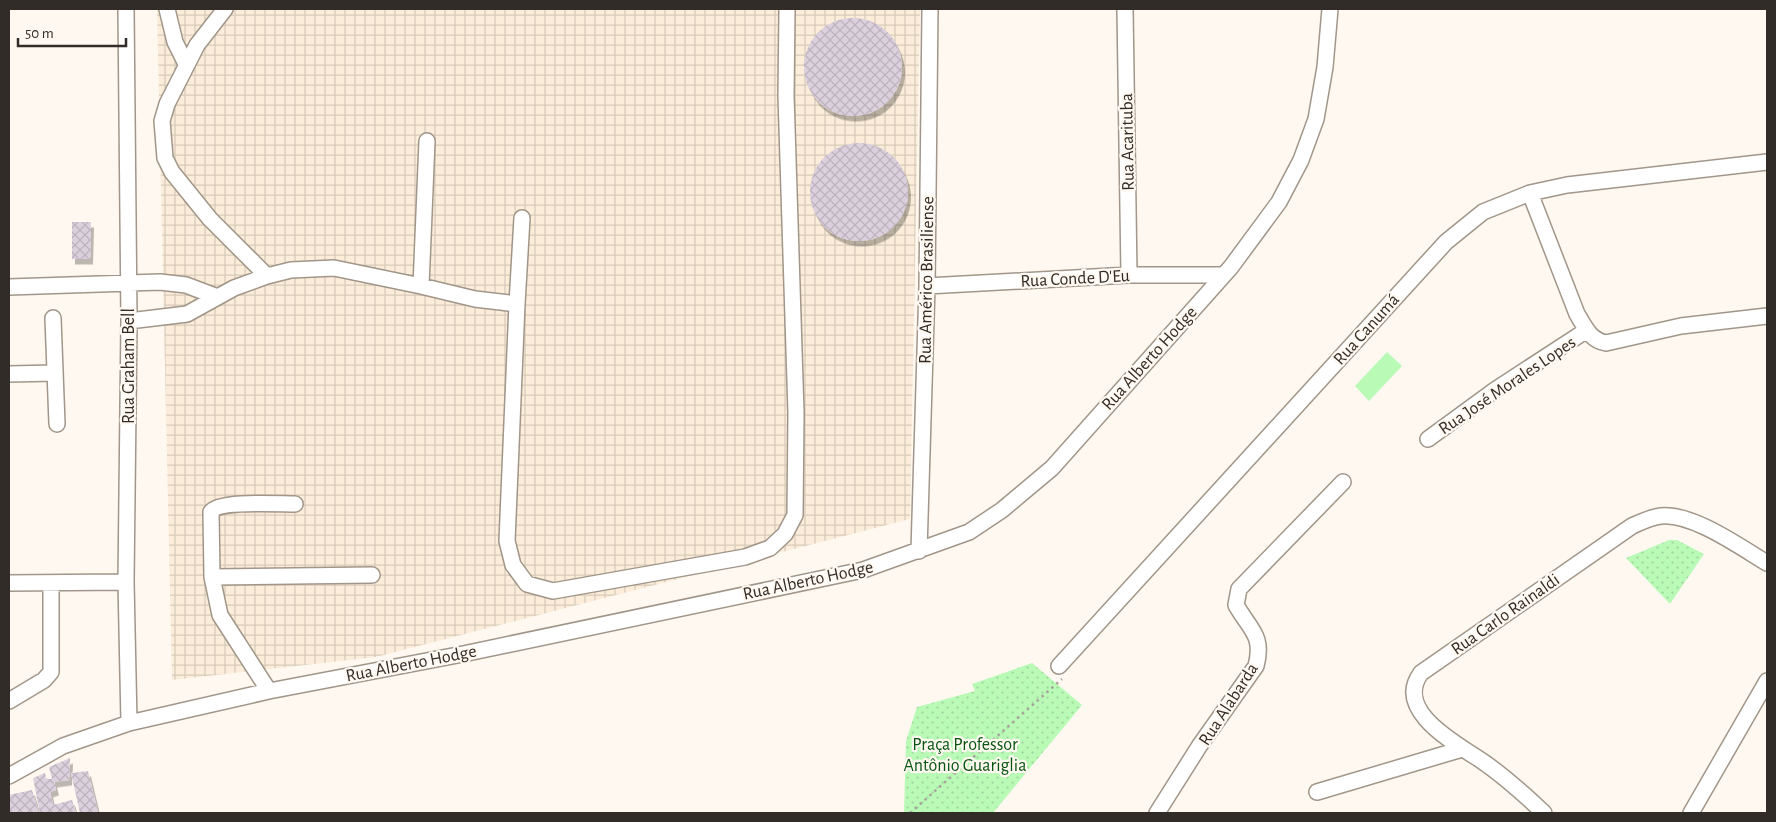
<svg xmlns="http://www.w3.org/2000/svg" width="1776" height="822" font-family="'Alegreya Sans',sans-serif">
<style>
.industrial{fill:url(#industrial-grid)}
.park{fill:url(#park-dots)}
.pitch{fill:#b9fab7}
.building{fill:url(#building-cross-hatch);filter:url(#shadow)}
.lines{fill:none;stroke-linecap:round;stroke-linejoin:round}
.minor-casing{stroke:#a19689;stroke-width:18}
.path{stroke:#a9a39c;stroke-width:2.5;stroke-dasharray:2.5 4;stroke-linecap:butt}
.minor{stroke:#fff;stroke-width:15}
.labels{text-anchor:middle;stroke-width:4.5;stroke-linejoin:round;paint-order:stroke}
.street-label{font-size:18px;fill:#312c27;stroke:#fff8f0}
.park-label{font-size:18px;fill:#075511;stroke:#fff8f0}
</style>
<defs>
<pattern id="industrial-grid" width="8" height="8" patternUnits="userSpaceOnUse" patternTransform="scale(1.25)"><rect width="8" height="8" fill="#fbedd9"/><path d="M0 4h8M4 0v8" fill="none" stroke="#d8cbba"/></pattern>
<pattern id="park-dots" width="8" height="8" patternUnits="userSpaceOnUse" patternTransform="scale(1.25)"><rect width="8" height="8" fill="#b9fab7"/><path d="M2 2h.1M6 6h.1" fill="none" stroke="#a0d69d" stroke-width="1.8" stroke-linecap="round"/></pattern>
<pattern id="building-cross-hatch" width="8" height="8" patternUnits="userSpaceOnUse" patternTransform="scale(1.25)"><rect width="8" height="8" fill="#dcd0de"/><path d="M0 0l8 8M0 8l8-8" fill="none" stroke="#bdb3be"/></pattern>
<filter id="shadow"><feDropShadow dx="3" dy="5.5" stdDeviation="0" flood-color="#0004"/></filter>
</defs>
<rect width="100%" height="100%" fill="#fff8f0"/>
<path class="industrial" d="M 157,9 L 920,9 L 910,519 L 376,657 L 172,680 Z"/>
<path class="park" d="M 1669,540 L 1677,540 L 1704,554 L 1670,604 L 1626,558 Z
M 1032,663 L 1082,705 L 993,813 L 904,813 L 906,741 L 917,707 L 975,691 L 972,684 Z"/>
<path class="pitch" d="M 1387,352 L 1402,366 L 1369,401 L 1355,386 Z"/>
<path class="building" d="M804 67a49 49 0 1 1 98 0a49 49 0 1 1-98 0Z
M810 192a49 49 0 1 1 98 0a49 49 0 1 1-98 0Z
M 72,222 L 91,222 L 90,259 L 72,259 Z
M 70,758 L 69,780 L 54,782 L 56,790 L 50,792 L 53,805 L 72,800 L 76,813 L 40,813 L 33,778 L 45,773 L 46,779 L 52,779 L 49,767 Z
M 88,771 L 98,813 L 80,813 L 71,773 Z
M 32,790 L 39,813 L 9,813 L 9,795 Z"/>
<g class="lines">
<g class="minor-casing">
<path id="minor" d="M 126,9 L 129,321 L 126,582 L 129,723
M 167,9 L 175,42 L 186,64
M 225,9 L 197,45 L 167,104 L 162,121 L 165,158 L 172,172 L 210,219 L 267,276
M 1125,9 L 1129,275
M 427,141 L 421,286 L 475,299 L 517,304 L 522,218
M 1530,193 L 1577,314 C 1585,327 1590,340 1606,343 L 1681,326 L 1767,316
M 927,286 L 1129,275 L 1223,275
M 9,287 L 160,282 L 186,285 L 215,296
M 517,304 L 507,541 L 513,565 L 527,584 L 553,591 L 745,557 L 770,548 L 785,534 L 795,515 L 796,413 L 786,96 L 787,9
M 53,318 L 57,424
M 129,321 L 187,314 L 234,288 L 267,276 L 291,270 L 334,268 L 421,286
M 9,374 L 54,373
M 1428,439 L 1495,390 L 1587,330
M 919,551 L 927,286 L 930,9
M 212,577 L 372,575
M 9,583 L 126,582
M 1059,666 L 1446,242 L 1483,212 L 1530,193 L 1567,185 L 1767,162
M 269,691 L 220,615 L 212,577 L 211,512 C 218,500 279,504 295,504
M 9,701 L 44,680 L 51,672 L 51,583
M 9,776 L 63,746 L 129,723 L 269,691 L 463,654 L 863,570 L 969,532 L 1002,510 L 1052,468 L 1231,267 L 1279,202 L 1301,160 L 1316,119 L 1325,67 L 1330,9
M 1317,792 L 1462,749
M 1157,813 L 1200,745 L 1256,666 C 1264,635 1250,630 1236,605 L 1239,589 L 1343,482
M 1544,813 C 1525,795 1504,776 1482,761 C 1457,744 1393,711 1421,673 L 1632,526 C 1641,522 1651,517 1661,516 C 1693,513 1740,547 1767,563
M 1691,813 L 1767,681"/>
</g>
<path class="path" d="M 910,813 L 1062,679"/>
<use href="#minor" class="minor"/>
</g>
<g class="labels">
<g class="street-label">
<text transform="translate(1127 142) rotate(-91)" y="6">Rua Acarituba</text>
<text transform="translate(1075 278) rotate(-3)" y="6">Rua Conde D'Eu</text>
<text transform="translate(926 280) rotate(-89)" y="6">Rua Américo Brasiliense</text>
<text transform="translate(1366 329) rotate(-48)" y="6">Rua Canumá</text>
<text transform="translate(1149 358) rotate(-48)" y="6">Rua Alberto Hodge</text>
<text transform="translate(128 366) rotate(-90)" y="6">Rua Graham Bell</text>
<text transform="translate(1507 385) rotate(-34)" y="6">Rua José Morales Lopes</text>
<text transform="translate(808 580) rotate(-12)" y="6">Rua Alberto Hodge</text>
<text transform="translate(1505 614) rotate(-35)" y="6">Rua Carlo Rainaldi</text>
<text transform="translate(411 663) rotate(-11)" y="6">Rua Alberto Hodge</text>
<text transform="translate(1228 704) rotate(-57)" y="6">Rua Alabarda</text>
</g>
<g class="park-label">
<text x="965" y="750">Praça Professor<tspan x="965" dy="21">Antônio Guariglia</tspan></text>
</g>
</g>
<rect width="1776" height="822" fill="none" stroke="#312c27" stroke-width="20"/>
<path d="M18 38v8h108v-8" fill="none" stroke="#312c27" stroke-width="2.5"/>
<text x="25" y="38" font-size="15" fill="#312c27" stroke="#fff8f0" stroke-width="4" paint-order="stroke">50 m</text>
</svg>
